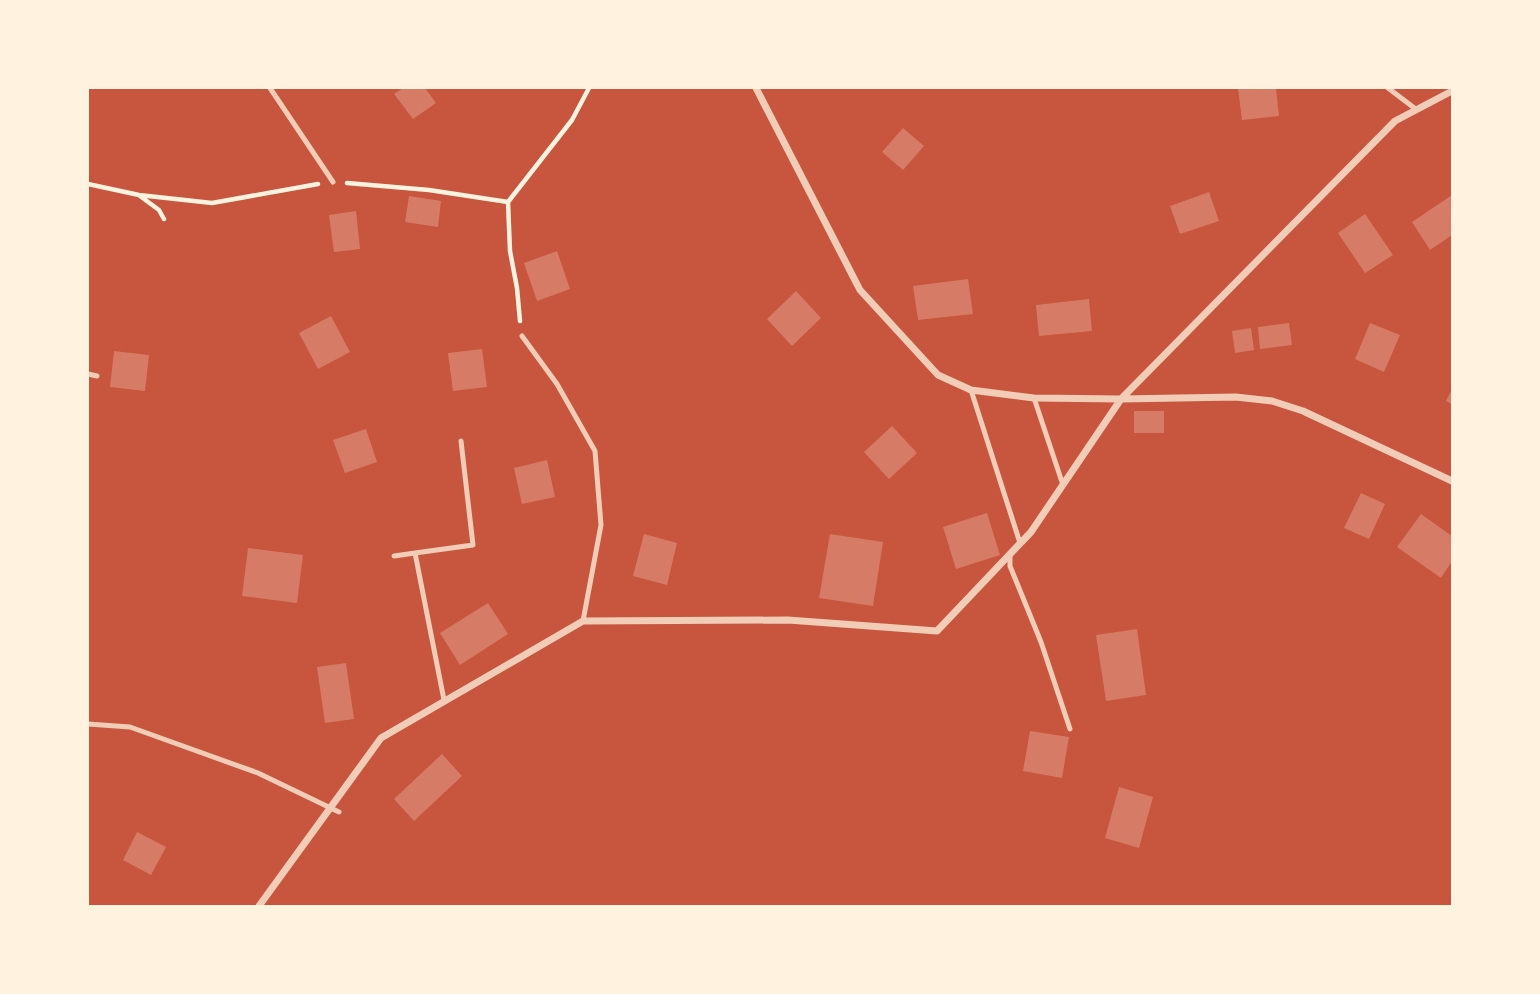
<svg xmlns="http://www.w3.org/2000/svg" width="1540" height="994" font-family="'IBM Plex Sans',sans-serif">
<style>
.building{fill:#d67c66}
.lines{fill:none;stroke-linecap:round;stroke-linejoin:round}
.path{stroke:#fff3e0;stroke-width:4.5}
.service{stroke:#f1ccb7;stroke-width:5}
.minor{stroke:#f1ccb7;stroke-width:7}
</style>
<rect width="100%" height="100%" fill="#c8553d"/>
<path class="building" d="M 403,88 L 425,88 L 436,103 L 413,119 L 394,94 Z
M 1238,88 L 1276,88 L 1279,116 L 1242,120 Z
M 903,128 L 924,146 L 903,170 L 882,152 Z
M 1209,192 L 1219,221 L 1180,234 L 1170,206 Z
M 1452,195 L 1452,235 L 1430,250 L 1412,222 Z
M 409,196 L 441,201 L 438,227 L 405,222 Z
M 356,211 L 360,249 L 334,252 L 329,215 Z
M 1365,214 L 1393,255 L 1365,273 L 1338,233 Z
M 557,251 L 570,289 L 537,301 L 524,263 Z
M 968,279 L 973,314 L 918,320 L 913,286 Z
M 796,291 L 821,318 L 792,346 L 767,319 Z
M 1089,299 L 1092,331 L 1039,336 L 1036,305 Z
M 331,316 L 350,352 L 318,369 L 299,333 Z
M 1289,323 L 1292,345 L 1260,349 L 1258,327 Z
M 1370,323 L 1400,335 L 1384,372 L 1355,359 Z
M 1251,328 L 1254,350 L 1235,353 L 1232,331 Z
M 482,349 L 487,387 L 453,391 L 448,353 Z
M 114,351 L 149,355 L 145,391 L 110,387 Z
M 1452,389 L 1452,404 L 1446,401 Z
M 1134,411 L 1164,411 L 1164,433 L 1134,433 Z
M 892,426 L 917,453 L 889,479 L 864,452 Z
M 366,429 L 377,462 L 345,473 L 333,440 Z
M 547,460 L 555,497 L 522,504 L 514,468 Z
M 1361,493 L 1385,504 L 1369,539 L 1344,528 Z
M 987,513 L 1000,555 L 956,569 L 943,527 Z
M 1421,514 L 1452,536 L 1452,561 L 1441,578 L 1397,547 Z
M 644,534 L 677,543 L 667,585 L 633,576 Z
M 830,534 L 883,542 L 873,606 L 819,598 Z
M 248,548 L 303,555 L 297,603 L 242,596 Z
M 488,603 L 508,634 L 460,665 L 440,633 Z
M 1137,629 L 1146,695 L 1106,701 L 1096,635 Z
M 346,663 L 354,719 L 325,723 L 317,667 Z
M 1030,731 L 1069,737 L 1062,778 L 1023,771 Z
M 442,754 L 462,776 L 414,821 L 394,799 Z
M 1119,787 L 1153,797 L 1139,848 L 1105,838 Z
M 137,832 L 166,847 L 151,875 L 123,860 Z"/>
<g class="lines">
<path class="path" d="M 347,183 L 429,190 L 508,202
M 88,184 L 139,195 L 212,203 L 318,184
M 140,196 L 159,210 L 164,219
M 520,321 L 517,288 L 510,251 L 508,202 L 572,120 L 589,88"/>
<path class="service" d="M 270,88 L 333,182
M 1388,88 L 1417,110
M 522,336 L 557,384 L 595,451 L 601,525 L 583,621
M 88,374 L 97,376
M 971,390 L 1020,543
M 1034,398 L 1063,485
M 1010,554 L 1010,566 L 1041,642 L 1070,729
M 394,556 L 415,553
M 444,700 L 415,553 L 473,545 L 461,441
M 88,724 L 130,727 L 258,773 L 339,812"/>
<path class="minor" d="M 756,88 L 860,290 L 938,375 L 971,390 L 1034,398 L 1121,399 L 1236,397 L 1272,401 L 1303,411 L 1452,481
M 259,906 L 381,738 L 583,621 L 788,620 L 937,631 L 1031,532 L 1121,399 L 1395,121 L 1452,91"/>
</g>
<rect width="1540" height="994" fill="none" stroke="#fff3e0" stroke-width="178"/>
</svg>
